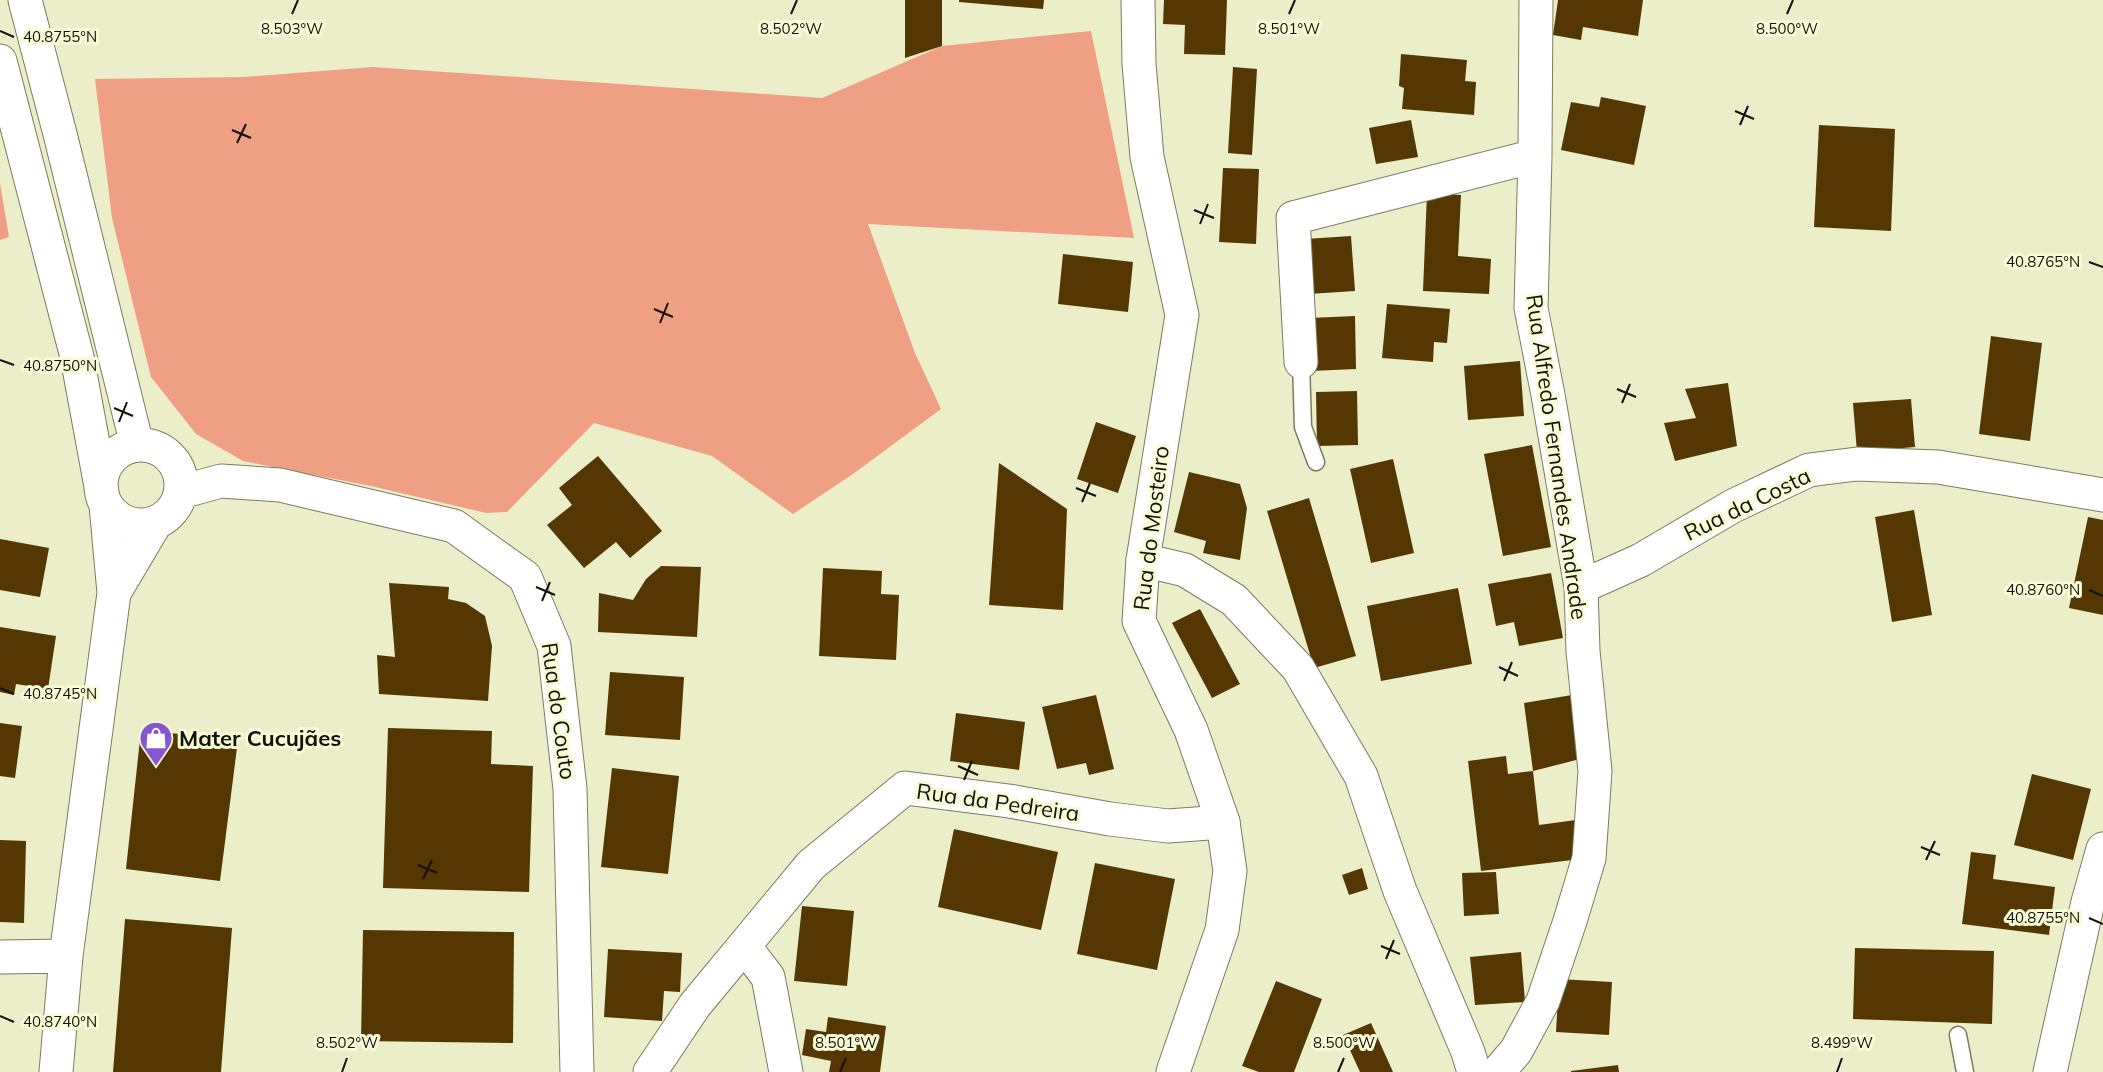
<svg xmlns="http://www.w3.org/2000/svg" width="2103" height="1072" font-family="Mulish,sans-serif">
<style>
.green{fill:#efa084}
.building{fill:#553704}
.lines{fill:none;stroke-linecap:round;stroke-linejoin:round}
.service-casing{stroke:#7c7c5c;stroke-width:19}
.minor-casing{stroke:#7c7c5c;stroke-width:35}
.secondary-casing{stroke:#7c7c5c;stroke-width:35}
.service{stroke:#fff;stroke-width:16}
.minor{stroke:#fff;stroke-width:33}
.secondary{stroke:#fff;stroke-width:33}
.ticks{fill:none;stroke:#121206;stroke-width:2}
.labels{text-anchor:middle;stroke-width:6;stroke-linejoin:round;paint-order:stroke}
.street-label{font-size:22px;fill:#121206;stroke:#f9fad6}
.poi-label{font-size:22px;font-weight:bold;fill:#121206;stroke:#f9fad6;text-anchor:start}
.ticks-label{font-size:15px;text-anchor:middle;fill:#121206;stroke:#f9fad6;stroke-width:6;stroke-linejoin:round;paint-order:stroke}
</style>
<rect width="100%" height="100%" fill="#ecedc9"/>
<path class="green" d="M 1091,31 L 1134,238 L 868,224 L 915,353 L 941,409 L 853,474 L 793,514 L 712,456 L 594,423 L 507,512 L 486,513 L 371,486 L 243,461 L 196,434 L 151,377 L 112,218 L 95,79 L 244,77 L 373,67 L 822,98 L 942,46 Z
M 0,183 L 9,237 L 0,240 Z"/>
<path class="building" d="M 905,0 L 942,0 L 942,46 L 905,58 Z
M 959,0 L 1044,0 L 1043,9 L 959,2 Z
M 1164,0 L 1227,0 L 1225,55 L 1184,54 L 1185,25 L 1163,24 Z
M 1558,0 L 1643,0 L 1638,36 L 1583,27 L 1581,40 L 1553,35 Z
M 1401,54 L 1467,60 L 1465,81 L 1476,82 L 1474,115 L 1402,109 L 1404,88 L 1399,86 Z
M 1233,67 L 1257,69 L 1252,155 L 1228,153 Z
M 1601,97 L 1646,106 L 1634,165 L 1561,150 L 1571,102 L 1599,107 Z
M 1411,120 L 1418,157 L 1376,164 L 1369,128 Z
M 1819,125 L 1895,129 L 1891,231 L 1814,227 Z
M 1223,168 L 1259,169 L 1256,244 L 1219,242 Z
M 1427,193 L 1461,195 L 1458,256 L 1491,259 L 1489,294 L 1423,291 Z
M 1351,236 L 1355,291 L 1309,294 L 1305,239 Z
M 1063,254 L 1133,262 L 1128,312 L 1058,304 Z
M 1387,304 L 1450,309 L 1447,343 L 1434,342 L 1433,362 L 1382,358 Z
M 1355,316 L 1356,369 L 1311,371 L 1309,318 Z
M 1991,336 L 2042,343 L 2030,441 L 1979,434 Z
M 1520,361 L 1524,416 L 1468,420 L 1464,366 Z
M 1728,383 L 1737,446 L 1675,461 L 1664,423 L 1696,418 L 1685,389 Z
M 1357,391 L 1358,445 L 1317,446 L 1316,392 Z
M 1911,399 L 1915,447 L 1857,452 L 1853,403 Z
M 1096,422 L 1136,436 L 1118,493 L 1077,479 Z
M 1532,445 L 1551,547 L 1503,556 L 1484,454 Z
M 598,456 L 662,531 L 630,558 L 616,542 L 584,568 L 547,525 L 572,505 L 559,488 Z
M 1393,459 L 1414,553 L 1371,563 L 1350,469 Z
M 999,463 L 1067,509 L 1063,610 L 989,605 Z
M 1189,472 L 1240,484 L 1247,508 L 1240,560 L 1203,553 L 1206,541 L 1174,532 Z
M 1309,498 L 1356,656 L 1314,668 L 1267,511 Z
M 1914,510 L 1932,615 L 1892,622 L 1875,517 Z
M 2088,517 L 2103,520 L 2103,615 L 2069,608 Z
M 0,539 L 49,548 L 40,597 L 0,590 Z
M 661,566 L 701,567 L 697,637 L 598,632 L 599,593 L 633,600 L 646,579 Z
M 823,568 L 882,571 L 881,594 L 899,595 L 896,660 L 819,656 Z
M 1551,573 L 1563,638 L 1519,646 L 1514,622 L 1496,626 L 1488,584 Z
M 389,583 L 449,587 L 448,599 L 466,603 L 485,616 L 492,646 L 488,701 L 379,694 L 377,655 L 395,657 Z
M 1458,588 L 1472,664 L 1381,681 L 1367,606 Z
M 1200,609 L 1240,684 L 1212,698 L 1172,623 Z
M 0,627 L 56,636 L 48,689 L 16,684 L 14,695 L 0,692 Z
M 610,672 L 684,677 L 680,740 L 605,735 Z
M 1096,695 L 1114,769 L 1089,775 L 1086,763 L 1057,769 L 1042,707 Z
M 1572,695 L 1584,758 L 1533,771 L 1539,825 L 1576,820 L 1581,859 L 1481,871 L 1468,761 L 1506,756 L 1508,774 L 1533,771 L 1524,703 Z
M 956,713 L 1025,722 L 1019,770 L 950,761 Z
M 0,723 L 22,726 L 15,778 L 0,776 Z
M 388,728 L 492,731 L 491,764 L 533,766 L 529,892 L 383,888 Z
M 141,730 L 238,740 L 220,881 L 126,869 Z
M 612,768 L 679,776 L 668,874 L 601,867 Z
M 2032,774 L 2091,789 L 2073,860 L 2014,845 Z
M 954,829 L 1058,852 L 1041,930 L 938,907 Z
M 0,840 L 26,841 L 24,923 L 0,922 Z
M 1971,852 L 1996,855 L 1993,879 L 2055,887 L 2049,935 L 1962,924 Z
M 1095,863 L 1175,879 L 1157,970 L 1077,954 Z
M 1362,868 L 1368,889 L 1349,895 L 1342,875 Z
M 1496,872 L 1499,914 L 1464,916 L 1462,873 Z
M 802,906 L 854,911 L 847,986 L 794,981 Z
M 125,919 L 232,928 L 221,1072 L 113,1072 Z
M 363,930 L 514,932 L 513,1043 L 361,1041 Z
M 1855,948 L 1994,951 L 1992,1024 L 1853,1019 Z
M 608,949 L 682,953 L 680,992 L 664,991 L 662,1021 L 604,1017 Z
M 1521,952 L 1525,1002 L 1475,1005 L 1470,957 Z
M 1559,979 L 1612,982 L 1609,1035 L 1556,1032 Z
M 1276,981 L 1322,999 L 1294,1072 L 1259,1072 L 1242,1066 Z
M 828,1017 L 886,1026 L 880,1072 L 829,1072 L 831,1061 L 802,1055 L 806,1029 L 826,1032 Z
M 1371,1023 L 1393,1072 L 1360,1072 L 1343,1035 Z
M 1618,1065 L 1619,1072 L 1571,1072 L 1571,1071 Z"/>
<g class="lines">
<g class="service-casing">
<path id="service" d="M 1301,362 L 1303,427 L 1316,462
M 1958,1035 L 1965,1072"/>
</g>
<g class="minor-casing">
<path id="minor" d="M 25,0 L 60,134 L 137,445
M 0,61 L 77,357 L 102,492
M 1301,362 L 1293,218 L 1535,156
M101 485a40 40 0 1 1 80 0a40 40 0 1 1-80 0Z
M 181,492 L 221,481 L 280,485 L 454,526 L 525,577 L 554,646 L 570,789 L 577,1072
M 1143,560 L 1185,570 L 1234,600 L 1298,668 L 1361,776 L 1400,891 L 1468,1052 L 1474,1072
M 1581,587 L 1641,560 L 1733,506 L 1809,470 L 1857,464 L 1938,467 L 2103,495
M 114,593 L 156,522
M 744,946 L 768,977 L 786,1072
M 0,957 L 66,956
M 56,1072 L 66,956 L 114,593 L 106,505
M 650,1072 L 695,1005 L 811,865 L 905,788 L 1009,801 L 1110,819 L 1168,826 L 1223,822
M 1498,1072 L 1516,1051 L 1543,1001 L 1570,921 L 1589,858 L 1595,771 L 1583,651 L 1581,587 L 1548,395 L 1531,308 L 1535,156 L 1536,0
M 2050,1072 L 2088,902 L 2103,849"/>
</g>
<g class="secondary-casing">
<path id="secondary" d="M 1138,0 L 1139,64 L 1147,157 L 1182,315 L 1143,560 L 1139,621 L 1191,730 L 1223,822 L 1230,871 L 1222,930 L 1173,1072"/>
</g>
<use href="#service" class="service"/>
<use href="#minor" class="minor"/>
<use href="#secondary" class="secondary"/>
</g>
<path class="ticks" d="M 292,14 L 298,0M 791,14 L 797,0M 1289,14 L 1295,0M 1787,14 L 1793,0M 0,31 L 14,37M 1735,111 L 1754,119M 1740,125 L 1748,106M 232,130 L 251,138M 237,143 L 246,124M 1194,210 L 1214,218M 1200,224 L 1208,204M 2089,262 L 2103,267M 654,309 L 673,317M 660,323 L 668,303M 0,360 L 14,365M 1617,389 L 1636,397M 1622,403 L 1630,384M 114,408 L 133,416M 119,422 L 127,402M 1076,488 L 1096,496M 1082,502 L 1090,483M 536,587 L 555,595M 2089,590 L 2103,596M 542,601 L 550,582M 1499,667 L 1518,676M 1504,681 L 1512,662M 0,688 L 14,694M 958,766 L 978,775M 964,780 L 972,761M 1921,847 L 1940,855M 1926,860 L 1935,841M 418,865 L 437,873M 423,879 L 432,860M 2089,918 L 2103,924M 1381,946 L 1400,954M 1386,959 L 1394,940M 0,1016 L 14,1022M 342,1072 L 347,1058M 840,1072 L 846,1058M 1338,1072 L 1344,1058M 1837,1072 L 1842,1058"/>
<defs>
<g id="shop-pin" transform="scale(1.725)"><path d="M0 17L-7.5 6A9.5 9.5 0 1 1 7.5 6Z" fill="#8756cf" stroke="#f9fad6"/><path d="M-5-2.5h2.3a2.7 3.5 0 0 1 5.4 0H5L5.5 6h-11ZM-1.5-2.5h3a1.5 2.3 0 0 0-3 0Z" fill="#fff"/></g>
</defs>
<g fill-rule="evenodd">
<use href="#shop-pin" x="156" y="738"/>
</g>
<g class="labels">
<g class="street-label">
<text transform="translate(1557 457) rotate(82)" y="8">Rua Alfredo Fernandes Andrade</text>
<text transform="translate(1747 504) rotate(-26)" y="8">Rua da Costa</text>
<text transform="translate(1151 528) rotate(-83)" y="8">Rua do Mosteiro</text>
<text transform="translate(559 711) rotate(82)" y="8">Rua do Couto</text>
<text transform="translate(998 802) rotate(8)" y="8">Rua da Pedreira</text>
</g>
<g class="poi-label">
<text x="179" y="746">Mater Cucujães</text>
</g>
</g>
<g class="ticks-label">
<text x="292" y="34">8.503°W</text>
<text x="791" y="34">8.502°W</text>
<text x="1289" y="34">8.501°W</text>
<text x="1787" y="34">8.500°W</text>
<text x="60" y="42">40.8755°N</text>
<text x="2043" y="267">40.8765°N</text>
<text x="60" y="371">40.8750°N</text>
<text x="2043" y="595">40.8760°N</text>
<text x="60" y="699">40.8745°N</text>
<text x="2043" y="923">40.8755°N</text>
<text x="60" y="1027">40.8740°N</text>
<text x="347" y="1048">8.502°W</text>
<text x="846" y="1048">8.501°W</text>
<text x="1344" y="1048">8.500°W</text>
<text x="1842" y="1048">8.499°W</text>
</g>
</svg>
